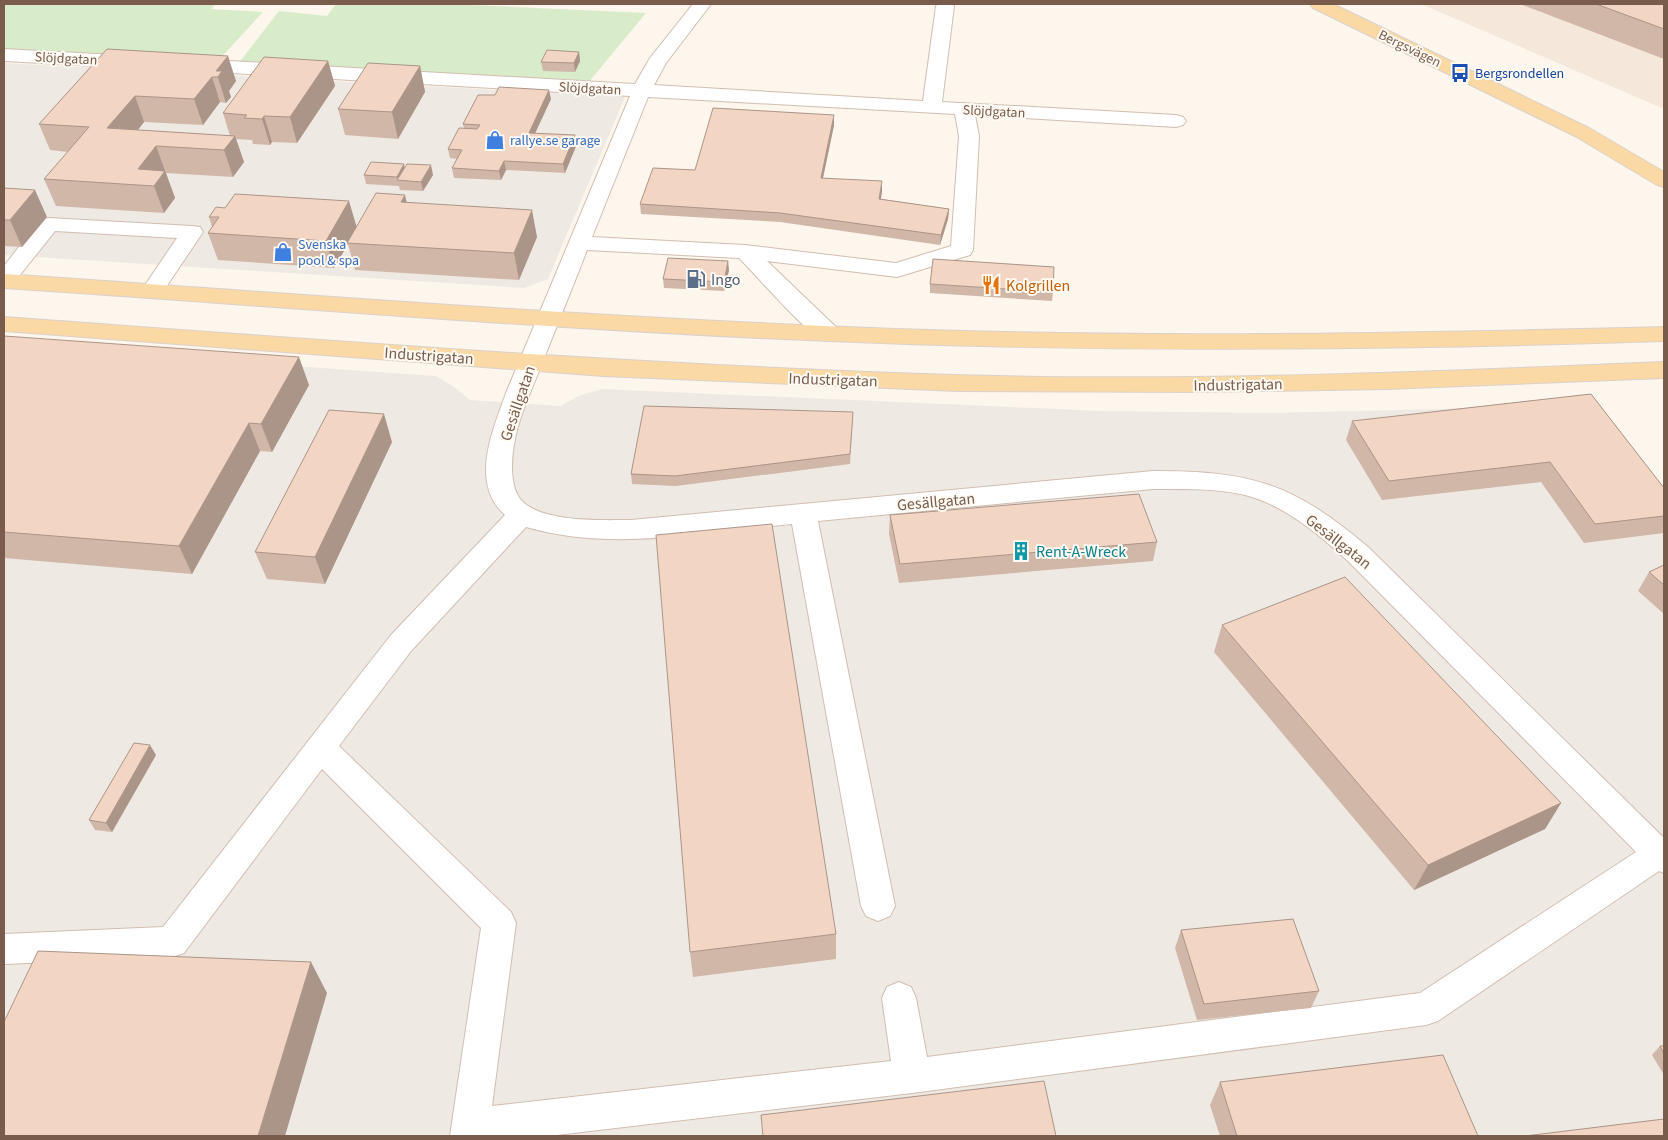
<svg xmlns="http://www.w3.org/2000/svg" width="1668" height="1140" font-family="'Source Sans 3',sans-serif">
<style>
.residential{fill:#f5e8da}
.industrial{fill:#efe9e4}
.green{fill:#d8ecc9}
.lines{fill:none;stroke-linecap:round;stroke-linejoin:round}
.minor-casing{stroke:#d1beb0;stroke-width:2}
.major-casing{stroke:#dad1cd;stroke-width:2}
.minor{fill:#fff;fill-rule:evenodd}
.major{fill:#fbd9a5;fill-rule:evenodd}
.wall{fill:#d1b7a8}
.shaded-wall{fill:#aa9588}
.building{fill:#f3d5c3;stroke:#aa9588}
.labels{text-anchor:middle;stroke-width:4;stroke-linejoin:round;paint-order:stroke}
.far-street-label{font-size:14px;fill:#7a5c4d;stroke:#fffaf3}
.far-transit-label{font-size:14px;fill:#164399;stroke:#fffaf3;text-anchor:start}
.far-shop-label{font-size:14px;fill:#366cbe;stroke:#fffaf3;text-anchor:start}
.service-label{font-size:16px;fill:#4e5e75;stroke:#fffaf3;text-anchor:start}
.food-label{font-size:16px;fill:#c56008;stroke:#fffaf3;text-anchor:start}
.street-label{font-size:16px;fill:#7a5c4d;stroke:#fffaf3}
.culture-label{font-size:16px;fill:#0d838f;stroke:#fffaf3;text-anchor:start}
</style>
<rect width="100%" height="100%" fill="#fdf6ec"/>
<path class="residential" d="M 1421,4 L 1664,4 L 1664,109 L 1435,10 Z"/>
<path class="industrial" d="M 4,63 L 625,97 L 548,279 L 524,288 L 4,255 Z
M 4,346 L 436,376 L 454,387 L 470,400 L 561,406 L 578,396 L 602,389 L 1101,411 L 1267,413 L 1439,409 L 1584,403 L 1664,499 L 1664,1136 L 4,1136 Z"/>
<path class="green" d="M 4,4 L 216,4 L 211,9 L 263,12 L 217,62 L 4,49 Z
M 336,4 L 450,4 L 646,13 L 588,83 L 238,64 L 279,11 L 327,16 Z"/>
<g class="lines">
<g class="minor-casing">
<path id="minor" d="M 693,4 L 711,4 L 666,63 L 654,85 L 923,101 L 936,6 L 938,4 L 952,4 L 954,6 L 942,102 L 1176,115 L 1183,117 L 1186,121 L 1183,125 L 1176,127 L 975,115 L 979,136 L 973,250 L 970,255 L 897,277 L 767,261 L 838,329 L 842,334 L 838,339 C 833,341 829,342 823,340 C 805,332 756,275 739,258 L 587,250 C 572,289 556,328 541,366 C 531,392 518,418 514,445 C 511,460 510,488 521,500 C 542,523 602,520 631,520 L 1153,471 C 1252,471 1292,483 1368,547 L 1664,838 L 1664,873 L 1659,871 L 1438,1021 L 1426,1025 L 912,1093 L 548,1136 L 450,1136 L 481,928 L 322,769 L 184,953 L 172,957 L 4,964 L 4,934 L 163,927 L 391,635 L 505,515 C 469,483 493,430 506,393 L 630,96 L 195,71 L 188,69 L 186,65 L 188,61 L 195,59 L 635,84 L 650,58 ZM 648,97 L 955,114 L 959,136 L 951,246 L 896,263 L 745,245 L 592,237 ZM 1153,489 C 1184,489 1215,488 1245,495 C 1285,505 1319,535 1348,561 L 1636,852 L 1420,993 L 927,1057 L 916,998 L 911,987 L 899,982 L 887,987 L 882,998 L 891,1061 L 492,1106 L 516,923 L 511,912 L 339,746 L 411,651 L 526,527 C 612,552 704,532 792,524 L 861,906 L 866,916 L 878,921 L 890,916 L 895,906 L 818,521 Z
M 4,49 L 134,56 L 141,58 L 143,62 L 141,66 L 134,68 L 4,61 Z
M 49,218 L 192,226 L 200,227 L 203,232 L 160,296 L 152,298 L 144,296 L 141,291 L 177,238 L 55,231 L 12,285 L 4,287 L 4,266 L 41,219 Z"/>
</g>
<g class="major-casing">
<path id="major" d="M 1310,4 L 1333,4 L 1589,128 L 1664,172 L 1664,187 L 1657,185 L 1575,136 L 1313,8 Z
M 4,274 C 312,295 620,320 929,330 C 1174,338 1419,333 1664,327 L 1664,341 C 1386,350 1107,353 829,341 C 554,330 279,306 4,288 Z
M 4,317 C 321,340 637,365 954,375 C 1191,382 1428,372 1664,362 L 1664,378 L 1387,389 L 1202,392 L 958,391 L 603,376 L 4,331 Z"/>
</g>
<use href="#minor" class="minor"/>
<use href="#major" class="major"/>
</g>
<path class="wall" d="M 1520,4 L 1664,4 L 1664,59 Z
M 107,49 L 236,81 L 229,91 L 231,97 L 226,103 L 220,102 L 203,125 L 144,122 L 138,130 L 230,136 L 223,113 L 328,61 L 335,86 L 297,143 L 272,142 L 270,145 L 253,144 L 252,140 L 236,139 L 244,162 L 233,177 L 166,173 L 175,198 L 164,213 L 56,206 L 44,179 L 68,152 L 50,150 L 39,124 Z
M 579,52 L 580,61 L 575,72 L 543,71 L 541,62 Z
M 420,66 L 425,92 L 398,139 L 345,135 L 338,109 Z
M 551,99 L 535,133 L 577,144 L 565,173 L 506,170 L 501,180 L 454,178 L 452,168 L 457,159 L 450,158 L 448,149 L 464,128 L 463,124 Z
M 834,125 L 823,178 L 882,191 L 881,199 L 949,209 L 948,219 L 940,245 L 780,222 L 641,214 L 640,204 L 695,170 Z
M 405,168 L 433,175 L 423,191 L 400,190 L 399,186 L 366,184 L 364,175 Z
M 4,188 L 47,217 L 22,247 L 4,246 Z
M 407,203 L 537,237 L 519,280 L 355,270 L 348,244 L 334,268 L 218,260 L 208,233 L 212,227 L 209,217 L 356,227 Z
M 729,270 L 724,291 L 664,288 L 663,279 Z
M 930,284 L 1053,292 L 1052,301 L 930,293 Z
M 4,336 L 309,385 L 272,452 L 260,451 L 192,574 L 4,558 Z
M 1591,394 L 1664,488 L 1664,533 L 1584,543 L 1541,482 L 1382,500 L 1346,440 L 1352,421 Z
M 853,412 L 850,464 L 676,486 L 632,484 L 631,474 Z
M 392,442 L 325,584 L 267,579 L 255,552 Z
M 890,515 L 1157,542 L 1153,561 L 899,583 L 889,534 Z
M 1664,565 L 1664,614 L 1638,591 L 1649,572 Z
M 1222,625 L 1561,803 L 1545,829 L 1414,890 L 1214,652 Z
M 156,755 L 112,832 L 95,830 L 89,820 Z
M 1181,930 L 1319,991 L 1311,1008 L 1197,1020 L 1175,948 Z
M 836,934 L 836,959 L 693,977 L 690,952 Z
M 1660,1046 L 1664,1046 L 1664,1075 L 1652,1055 Z
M 1220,1082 L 1478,1136 L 1220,1136 L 1210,1105 Z"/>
<path class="shaded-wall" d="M 579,52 L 580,61 L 575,72 L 574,63 Z
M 228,56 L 236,81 L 229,91 L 231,97 L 226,103 L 216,71 Z
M 328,61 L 335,86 L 297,143 L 290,117 Z
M 420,66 L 425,92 L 398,139 L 392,112 Z
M 212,77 L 220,102 L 203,125 L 194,99 Z
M 549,90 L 551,99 L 531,142 L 529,133 Z
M 135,96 L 144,122 L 118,155 L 107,128 Z
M 834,115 L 834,125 L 821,187 L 821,178 Z
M 264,116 L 272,142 L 270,145 L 262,119 Z
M 575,135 L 577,144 L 565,173 L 563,164 Z
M 235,136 L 244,162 L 233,177 L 224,150 Z
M 156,146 L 175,198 L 164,213 L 154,186 L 138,169 Z
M 504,161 L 506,170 L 501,180 L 499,171 Z
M 404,164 L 406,174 L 398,180 L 397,177 Z
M 431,165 L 433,175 L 423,191 L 421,182 Z
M 882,181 L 882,191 L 879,209 L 879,199 Z
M 35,190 L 47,217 L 22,247 L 10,220 Z
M 405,195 L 411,221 L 401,202 Z
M 349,201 L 357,228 L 347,243 L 348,244 L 334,268 L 326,241 Z
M 949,209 L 948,219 L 940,245 L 941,235 Z
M 532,210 L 537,237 L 519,280 L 514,253 Z
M 728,261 L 729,270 L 724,291 L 724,282 Z
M 299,357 L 309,385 L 272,452 L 261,424 Z
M 384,414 L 392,442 L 325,584 L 315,557 Z
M 249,423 L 260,451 L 192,574 L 179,546 Z
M 150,745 L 156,755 L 112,832 L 106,823 Z
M 1561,803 L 1545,829 L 1414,890 L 1428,865 Z
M 311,962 L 327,993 L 285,1136 L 258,1136 Z"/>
<path class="building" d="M 1596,4 L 1664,4 L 1664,29 Z
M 107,49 L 228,56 L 216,71 L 222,71 L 218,77 L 212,77 L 194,99 L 135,96 L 107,128 L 235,136 L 224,150 L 156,146 L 138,169 L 165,171 L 154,186 L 44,179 L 89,127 L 39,124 Z
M 547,50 L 579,52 L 574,63 L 541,62 Z
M 264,57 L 328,61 L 290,117 L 264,116 L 262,119 L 244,118 L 247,115 L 223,113 Z
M 368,63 L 420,66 L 392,112 L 338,109 Z
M 499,87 L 549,90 L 529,133 L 575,135 L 563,164 L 504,161 L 499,171 L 452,168 L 462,150 L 448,149 L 459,128 L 477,129 L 480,125 L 463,124 L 478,95 L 495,95 Z
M 713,108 L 834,115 L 821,178 L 882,181 L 879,199 L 949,209 L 941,235 L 780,213 L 640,204 L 653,168 L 695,170 Z
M 371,162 L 404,164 L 397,177 L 364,175 Z
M 407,164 L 431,165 L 421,182 L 397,180 Z
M 4,188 L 35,190 L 10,220 L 4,220 Z
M 376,193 L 405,195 L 401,202 L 532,210 L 514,253 L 347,243 Z
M 235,194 L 349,201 L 326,241 L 208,233 L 219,217 L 209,217 L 216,207 L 225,208 Z
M 668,258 L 728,261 L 724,282 L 663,279 Z
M 933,259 L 1054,267 L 1053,292 L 930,284 Z
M 4,336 L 299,357 L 261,424 L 249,423 L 179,546 L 4,532 Z
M 1591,394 L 1664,488 L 1664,516 L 1595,524 L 1550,462 L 1389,481 L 1352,421 Z
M 644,406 L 853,412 L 850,454 L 675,476 L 631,474 Z
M 329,410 L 384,414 L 315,557 L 255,552 Z
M 1139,494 L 1157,542 L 900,564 L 890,515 Z
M 772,524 L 836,934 L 690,952 L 656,535 Z
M 1664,565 L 1664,585 L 1649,572 Z
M 1345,577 L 1561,803 L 1428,865 L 1222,625 Z
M 134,743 L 150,745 L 106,823 L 89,820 Z
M 1293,919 L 1319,991 L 1204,1004 L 1181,930 Z
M 38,951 L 311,962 L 258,1136 L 4,1136 L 4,1022 Z
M 1660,1046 L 1664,1046 L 1664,1054 Z
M 1443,1055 L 1478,1136 L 1237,1136 L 1220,1082 Z
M 1044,1081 L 1056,1136 L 763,1136 L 761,1115 Z
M 1664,1119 L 1664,1136 L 1525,1136 Z"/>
<defs>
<g id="bus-bare" transform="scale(1.5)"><path d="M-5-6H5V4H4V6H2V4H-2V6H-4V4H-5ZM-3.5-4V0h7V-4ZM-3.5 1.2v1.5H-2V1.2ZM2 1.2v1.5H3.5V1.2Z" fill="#1a4fb4" stroke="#fffaf3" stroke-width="2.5" paint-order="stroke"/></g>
<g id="shop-bare" transform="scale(1.5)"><path d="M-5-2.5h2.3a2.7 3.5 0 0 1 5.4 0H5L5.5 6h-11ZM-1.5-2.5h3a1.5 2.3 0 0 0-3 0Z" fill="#3f7fe0" stroke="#fffaf3" stroke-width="2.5" paint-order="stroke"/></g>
<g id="fuel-bare" transform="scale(1.5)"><path d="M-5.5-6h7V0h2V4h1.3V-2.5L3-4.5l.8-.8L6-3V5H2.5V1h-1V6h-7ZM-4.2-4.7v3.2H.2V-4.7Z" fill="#5c6f8a" stroke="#fffaf3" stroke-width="2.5" paint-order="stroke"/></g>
<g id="restaurant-bare" transform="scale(1.5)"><path d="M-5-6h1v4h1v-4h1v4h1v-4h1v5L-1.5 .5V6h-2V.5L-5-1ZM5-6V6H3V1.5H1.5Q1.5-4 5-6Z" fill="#e8710a" stroke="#fffaf3" stroke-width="2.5" paint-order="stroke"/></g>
<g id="building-bare" transform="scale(1.5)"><path d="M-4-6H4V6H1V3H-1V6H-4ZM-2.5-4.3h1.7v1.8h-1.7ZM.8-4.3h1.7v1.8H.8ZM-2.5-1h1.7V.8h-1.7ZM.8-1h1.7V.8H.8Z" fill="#0f9aa8" stroke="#fffaf3" stroke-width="2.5" paint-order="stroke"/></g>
</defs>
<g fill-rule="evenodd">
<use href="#bus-bare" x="1460" y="73"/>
<use href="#shop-bare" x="495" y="140"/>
<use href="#shop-bare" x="283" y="252"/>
<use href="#fuel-bare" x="696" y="279"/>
<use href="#restaurant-bare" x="991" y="285"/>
<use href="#building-bare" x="1021" y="551"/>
</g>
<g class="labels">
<g class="far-street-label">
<text transform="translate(1410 48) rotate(26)" y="5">Bergsvägen</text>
<text transform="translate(66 58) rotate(3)" y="5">Slöjdgatan</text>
<text transform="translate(590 88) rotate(3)" y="5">Slöjdgatan</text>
<text transform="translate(994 111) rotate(3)" y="5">Slöjdgatan</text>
</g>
<g class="far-transit-label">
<text x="1475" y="78">Bergsrondellen</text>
</g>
<g class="far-shop-label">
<text x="510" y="145">rallye.se garage</text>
<text x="298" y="249">Svenska<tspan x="298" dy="16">pool &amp; spa</tspan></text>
</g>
<g class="service-label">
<text x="711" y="285">Ingo</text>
</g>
<g class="food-label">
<text x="1006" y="291">Kolgrillen</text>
</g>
<g class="street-label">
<text transform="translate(429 355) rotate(4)" y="6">Industrigatan</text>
<text transform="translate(833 379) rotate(2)" y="6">Industrigatan</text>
<text transform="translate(1238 384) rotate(-1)" y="6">Industrigatan</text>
<text transform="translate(517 403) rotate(-71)" y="6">Gesällgatan</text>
<text transform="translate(936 501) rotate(-5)" y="6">Gesällgatan</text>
<text transform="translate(1339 541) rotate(38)" y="6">Gesällgatan</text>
</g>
<g class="culture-label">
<text x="1036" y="557">Rent-A-Wreck</text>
</g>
</g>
<rect width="1668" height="1140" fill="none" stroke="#7a5c4d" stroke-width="10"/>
</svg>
